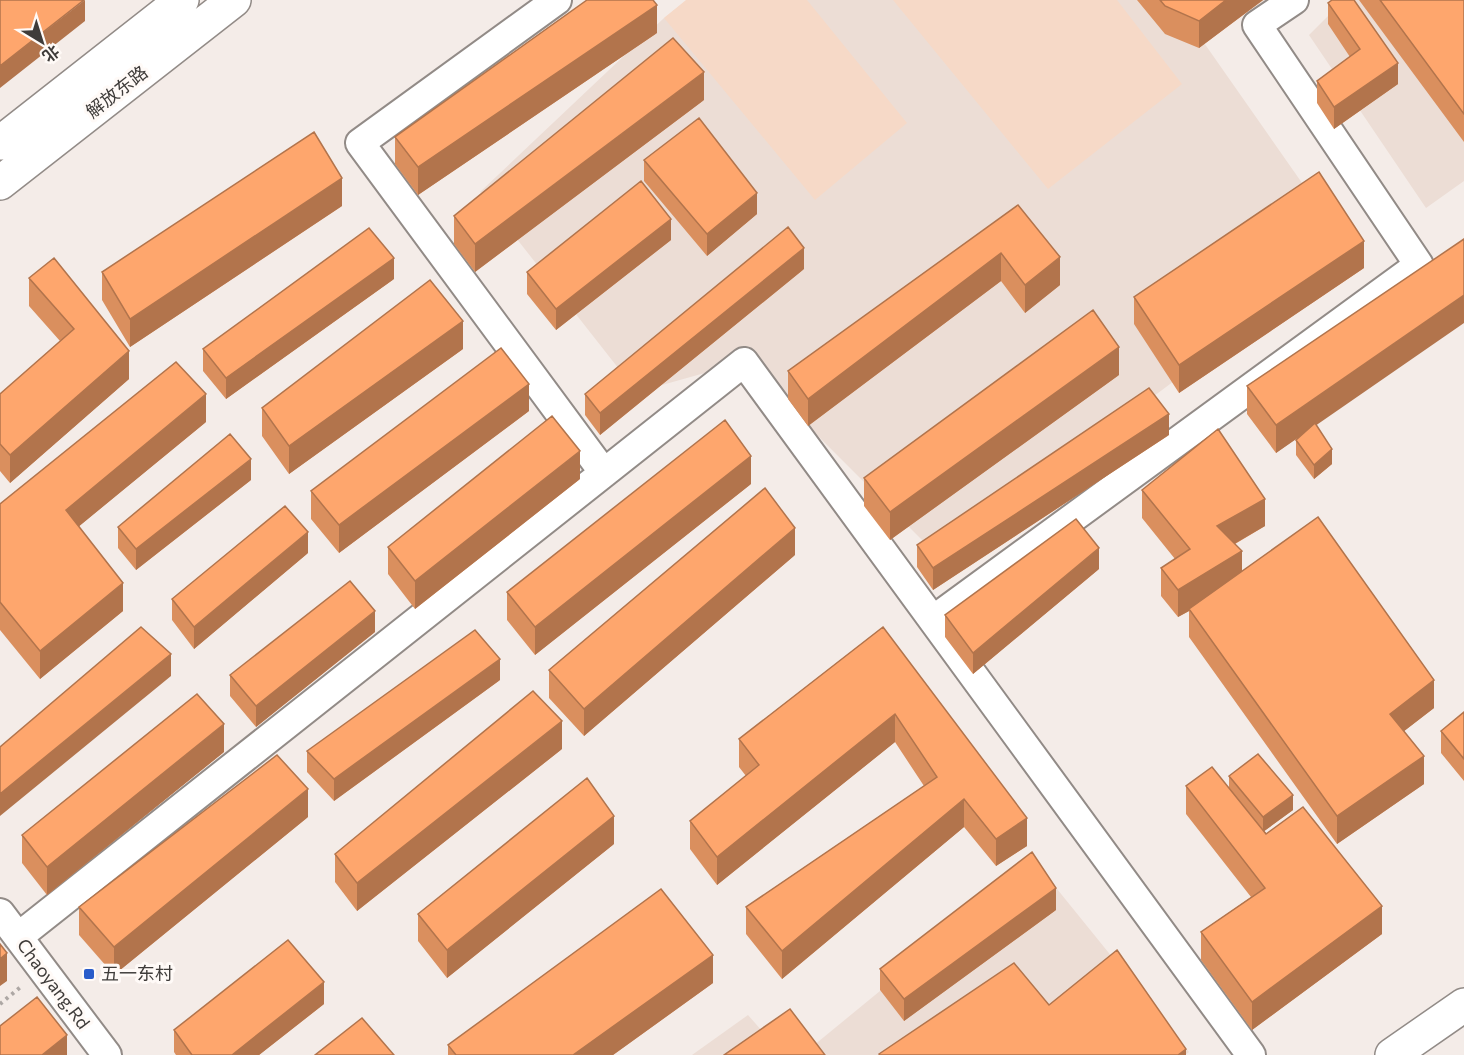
<svg xmlns="http://www.w3.org/2000/svg" width="1464" height="1055" font-family="Commissioner,'Noto Sans SC',sans-serif">
<style>
.built{fill:#ecddd5}
.green{fill:#f6d9c7}
.lines{fill:none;stroke-linecap:round;stroke-linejoin:round}
.minor-casing{stroke:#928b87;stroke-width:32}
.major-casing{stroke:#928b87;stroke-width:36}
.path{stroke:#ada7a4;stroke-width:4;stroke-dasharray:3 4.5;stroke-linecap:butt}
.minor{stroke:#fff;stroke-width:28}
.major{stroke:#fff;stroke-width:33}
.wall{fill:#da8f5e}
.shaded-wall{fill:#b2744c}
.building{fill:#fea66d;stroke:#b2744c;stroke-width:1.5}
.poi-dot{fill:#295cca;stroke:#fffaf7;stroke-width:2}
.labels{text-anchor:middle;stroke-width:6;stroke-linejoin:round;paint-order:stroke}
.street-label{font-size:18px;fill:#3f3c3a;stroke:#fffaf7}
.poi-label{font-size:18px;fill:#3f3c3a;stroke:#fffaf7;text-anchor:start}
</style>
<rect width="100%" height="100%" fill="#f4ece8"/>
<path class="built" d="M 687,0 L 1287,0 L 1195,30 L 1349,250 L 939,557 L 744,362 L 637,392 L 480,192 L 664,18 Z
M 1344,0 L 1464,0 L 1464,181 L 1426,208 L 1309,35 Z
M 1036,863 L 1189,1052 L 1185,1055 L 802,1055 Z
M 748,1015 L 783,1055 L 692,1055 Z"/>
<path class="green" d="M 686,0 L 807,0 L 907,123 L 815,200 L 664,18 Z
M 893,0 L 1117,0 L 1182,84 L 1048,189 Z"/>
<g class="lines">
<g class="minor-casing">
<path id="minor" d="M 557,0 L 360,143 L 604,473
M 933,620 L 1419,265 L 1257,25 L 1294,0
M 0,913 L 107,1055
M 18,937 L 744,362 L 1251,1055"/>
</g>
<g class="major-casing">
<path id="major" d="M 0,143 L 182,0
M 0,183 L 234,0
M 1392,1055 L 1464,1005"/>
</g>
<path class="path" d="M 0,1004 L 23,985"/>
<use href="#minor" class="minor"/>
<use href="#major" class="major"/>
</g>
<path class="wall" d="M 1137,0 L 1263,0 L 1199,48 L 1165,34 Z
M 1359,0 L 1464,0 L 1464,142 Z
M 1328,3 L 1398,84 L 1334,129 L 1317,103 L 1317,81 L 1350,57 L 1328,24 Z
M 657,33 L 418,195 L 395,164 L 395,137 Z
M 704,100 L 475,272 L 454,244 L 454,216 Z
M 644,160 L 757,214 L 707,256 L 644,181 Z
M 1018,205 L 1060,285 L 1025,313 L 1001,281 L 808,426 L 788,399 L 788,371 Z
M 342,206 L 130,347 L 102,300 L 102,272 Z
M 671,240 L 556,330 L 527,294 L 527,272 Z
M 1364,268 L 1179,393 L 1134,324 L 1134,297 Z
M 804,269 L 600,435 L 585,415 L 585,394 Z
M 29,278 L 129,379 L 10,483 L 0,471 L 0,394 L 60,341 L 29,306 Z
M 394,279 L 226,399 L 203,371 L 203,349 Z
M 463,349 L 289,474 L 262,436 L 262,408 Z
M 1119,375 L 890,540 L 864,506 L 864,478 Z
M 1247,386 L 1316,425 L 1332,464 L 1314,479 L 1296,455 L 1296,440 L 1304,433 L 1276,453 L 1247,414 Z
M 529,411 L 339,553 L 311,519 L 311,491 Z
M 206,422 L 79,526 L 123,611 L 40,679 L 0,630 L 0,504 Z
M 1169,435 L 933,590 L 917,567 L 917,545 Z
M 580,479 L 415,609 L 388,574 L 388,547 Z
M 251,480 L 136,570 L 118,548 L 118,527 Z
M 751,484 L 535,655 L 507,620 L 507,592 Z
M 1142,490 L 1265,526 L 1235,544 L 1242,571 L 1434,708 L 1404,731 L 1424,784 L 1337,844 L 1189,637 L 1189,611 L 1178,617 L 1161,596 L 1161,568 L 1175,559 L 1142,518 Z
M 308,553 L 194,649 L 172,620 L 172,599 Z
M 795,555 L 584,736 L 549,698 L 549,670 Z
M 1099,569 L 973,674 L 945,637 L 945,615 Z
M 883,627 L 1027,846 L 996,866 L 964,827 L 782,979 L 746,934 L 746,907 L 924,786 L 895,742 L 717,885 L 690,849 L 690,821 L 746,776 L 739,767 L 739,739 Z
M 375,632 L 256,727 L 230,696 L 230,675 Z
M 500,680 L 334,801 L 307,772 L 307,751 Z
M 1464,712 L 1464,781 L 1441,753 L 1441,731 Z
M 562,749 L 357,911 L 335,882 L 335,854 Z
M 224,752 L 47,895 L 22,863 L 22,835 Z
M 1229,776 L 1293,810 L 1264,831 L 1382,934 L 1252,1030 L 1201,960 L 1201,932 L 1251,897 L 1186,814 L 1186,786 L 1229,788 Z
M 308,817 L 114,975 L 79,935 L 79,907 Z
M 614,844 L 447,978 L 418,941 L 418,914 Z
M 1056,910 L 904,1021 L 880,990 L 880,969 Z
M 713,983 L 613,1055 L 448,1055 L 448,1045 Z
M 324,1004 L 259,1055 L 176,1055 L 174,1052 L 174,1030 Z"/>
<path class="shaded-wall" d="M 85,0 L 85,21 L 0,88 L 0,66 Z
M 1226,0 L 1263,0 L 1199,48 L 1199,21 Z
M 657,5 L 657,33 L 418,195 L 418,167 Z
M 1398,63 L 1398,84 L 1334,129 L 1334,107 Z
M 704,72 L 704,100 L 475,272 L 475,244 Z
M 342,178 L 342,206 L 130,347 L 130,319 Z
M 757,193 L 757,214 L 707,256 L 707,234 Z
M 671,219 L 671,240 L 556,330 L 556,309 Z
M 1364,241 L 1364,268 L 1179,393 L 1179,365 Z
M 804,248 L 804,269 L 600,435 L 600,413 Z
M 1001,253 L 1001,281 L 808,426 L 808,399 Z
M 1060,257 L 1060,285 L 1025,313 L 1025,285 Z
M 394,258 L 394,279 L 226,399 L 226,378 Z
M 1464,295 L 1464,323 L 1276,453 L 1276,425 Z
M 463,321 L 463,349 L 289,474 L 289,446 Z
M 1119,347 L 1119,375 L 890,540 L 890,512 Z
M 129,351 L 129,379 L 10,483 L 10,455 Z
M 529,384 L 529,411 L 339,553 L 339,525 Z
M 206,394 L 206,422 L 66,537 L 66,510 Z
M 1169,414 L 1169,435 L 933,590 L 933,568 Z
M 1332,449 L 1332,464 L 1314,479 L 1314,465 Z
M 580,451 L 580,479 L 415,609 L 415,581 Z
M 751,456 L 751,484 L 535,655 L 535,627 Z
M 251,459 L 251,480 L 136,570 L 136,549 Z
M 1265,499 L 1265,526 L 1217,554 L 1217,526 Z
M 795,528 L 795,555 L 584,736 L 584,709 Z
M 308,532 L 308,553 L 194,649 L 194,627 Z
M 1099,548 L 1099,569 L 973,674 L 973,653 Z
M 1242,551 L 1242,579 L 1189,609 L 1189,611 L 1178,617 L 1178,590 Z
M 123,583 L 123,611 L 40,679 L 40,651 Z
M 375,611 L 375,632 L 256,727 L 256,706 Z
M 171,654 L 171,676 L 0,816 L 0,794 Z
M 500,659 L 500,680 L 334,801 L 334,779 Z
M 1434,680 L 1434,708 L 1390,742 L 1390,714 Z
M 895,714 L 895,742 L 717,885 L 717,857 Z
M 562,721 L 562,749 L 357,911 L 357,883 Z
M 224,724 L 224,752 L 47,895 L 47,867 Z
M 1424,756 L 1424,784 L 1337,844 L 1337,816 Z
M 308,789 L 308,817 L 114,975 L 114,947 Z
M 1293,795 L 1293,810 L 1263,832 L 1263,817 Z
M 964,799 L 964,827 L 782,979 L 782,951 Z
M 614,816 L 614,844 L 447,978 L 447,950 Z
M 1027,818 L 1027,846 L 996,866 L 996,839 Z
M 1056,888 L 1056,910 L 904,1021 L 904,999 Z
M 1382,906 L 1382,934 L 1252,1030 L 1252,1002 Z
M 7,953 L 7,981 L 0,986 L 0,959 Z
M 713,955 L 713,983 L 613,1055 L 573,1055 Z
M 324,982 L 324,1004 L 259,1055 L 232,1055 Z
M 67,1035 L 67,1055 L 42,1055 Z
M 1186,1049 L 1186,1055 L 1178,1055 Z"/>
<path class="building" d="M 0,0 L 84,0 L 0,66 Z
M 587,0 L 653,0 L 657,5 L 418,167 L 395,137 Z
M 1160,0 L 1226,0 L 1199,21 L 1165,6 Z
M 1332,0 L 1354,0 L 1398,63 L 1334,107 L 1317,81 L 1360,49 L 1328,3 Z
M 1380,0 L 1464,0 L 1464,114 Z
M 673,38 L 704,72 L 475,244 L 454,216 Z
M 699,118 L 757,193 L 707,234 L 644,160 Z
M 314,132 L 342,178 L 130,319 L 102,272 Z
M 1319,172 L 1364,241 L 1179,365 L 1134,297 Z
M 641,181 L 671,219 L 556,309 L 527,272 Z
M 1018,205 L 1060,257 L 1025,285 L 1001,253 L 808,399 L 788,371 Z
M 788,227 L 804,248 L 600,413 L 585,394 Z
M 369,228 L 394,258 L 226,378 L 203,349 Z
M 1464,239 L 1464,295 L 1276,425 L 1247,386 Z
M 54,258 L 129,351 L 10,455 L 0,444 L 0,394 L 74,329 L 29,278 Z
M 430,280 L 463,321 L 289,446 L 262,408 Z
M 1093,310 L 1119,347 L 890,512 L 864,478 Z
M 501,348 L 529,384 L 339,525 L 311,491 Z
M 176,362 L 206,394 L 66,510 L 123,583 L 40,651 L 0,602 L 0,504 Z
M 1149,388 L 1169,414 L 933,568 L 917,545 Z
M 552,416 L 580,451 L 415,581 L 388,547 Z
M 725,420 L 751,456 L 535,627 L 507,592 Z
M 1315,423 L 1332,449 L 1314,465 L 1296,440 Z
M 1218,429 L 1265,499 L 1217,526 L 1242,551 L 1178,590 L 1161,568 L 1190,549 L 1142,490 Z
M 230,434 L 251,459 L 136,549 L 118,527 Z
M 765,488 L 795,528 L 584,709 L 549,670 Z
M 285,506 L 308,532 L 194,627 L 172,599 Z
M 1318,517 L 1434,680 L 1390,714 L 1424,756 L 1337,816 L 1189,609 Z
M 1076,519 L 1099,548 L 973,653 L 945,615 Z
M 350,581 L 375,611 L 256,706 L 230,675 Z
M 141,627 L 171,654 L 0,794 L 0,747 Z
M 883,627 L 1027,818 L 996,839 L 964,799 L 782,951 L 746,907 L 937,777 L 895,714 L 717,857 L 690,821 L 759,765 L 739,739 Z
M 475,630 L 500,659 L 334,779 L 307,751 Z
M 533,691 L 562,721 L 357,883 L 335,854 Z
M 197,694 L 224,724 L 47,867 L 22,835 Z
M 1464,712 L 1464,759 L 1441,731 Z
M 1258,754 L 1293,795 L 1263,817 L 1229,776 Z
M 277,755 L 308,789 L 114,947 L 79,907 Z
M 1212,767 L 1266,834 L 1303,807 L 1382,906 L 1252,1002 L 1201,932 L 1265,888 L 1186,786 Z
M 587,778 L 614,816 L 447,950 L 418,914 Z
M 1032,852 L 1056,888 L 904,999 L 880,969 Z
M 661,889 L 713,955 L 573,1055 L 456,1055 L 448,1045 Z
M 288,940 L 324,982 L 232,1055 L 192,1055 L 174,1030 Z
M 0,944 L 7,953 L 0,959 Z
M 1117,950 L 1186,1049 L 1178,1055 L 880,1055 L 879,1054 L 1014,963 L 1049,1005 Z
M 37,997 L 67,1035 L 42,1055 L 0,1055 L 0,1026 Z
M 790,1009 L 825,1055 L 724,1055 Z
M 362,1018 L 394,1055 L 315,1055 Z"/>
<rect class="poi-dot" x="83" y="968" width="12" height="12" rx="3"/>
<g class="labels">
<g class="street-label">
<text transform="translate(117 92) rotate(-38)" y="6">解放东路</text>
<text transform="translate(53 984) rotate(53)" y="6">Chaoyang.Rd</text>
</g>
<g class="poi-label">
<text x="101" y="980">五一东村</text>
</g>
</g>
<g transform="translate(42 42) rotate(142)" stroke="#fffaf7" stroke-width="4.5" paint-order="stroke">
<path d="M0-4.5L10 22L0 15L-10 22Z" fill="#3f3c3a"/>
<text y="-9" font-size="16" font-weight="bold" text-anchor="middle" fill="#3f3c3a">北</text>
</g>
</svg>
